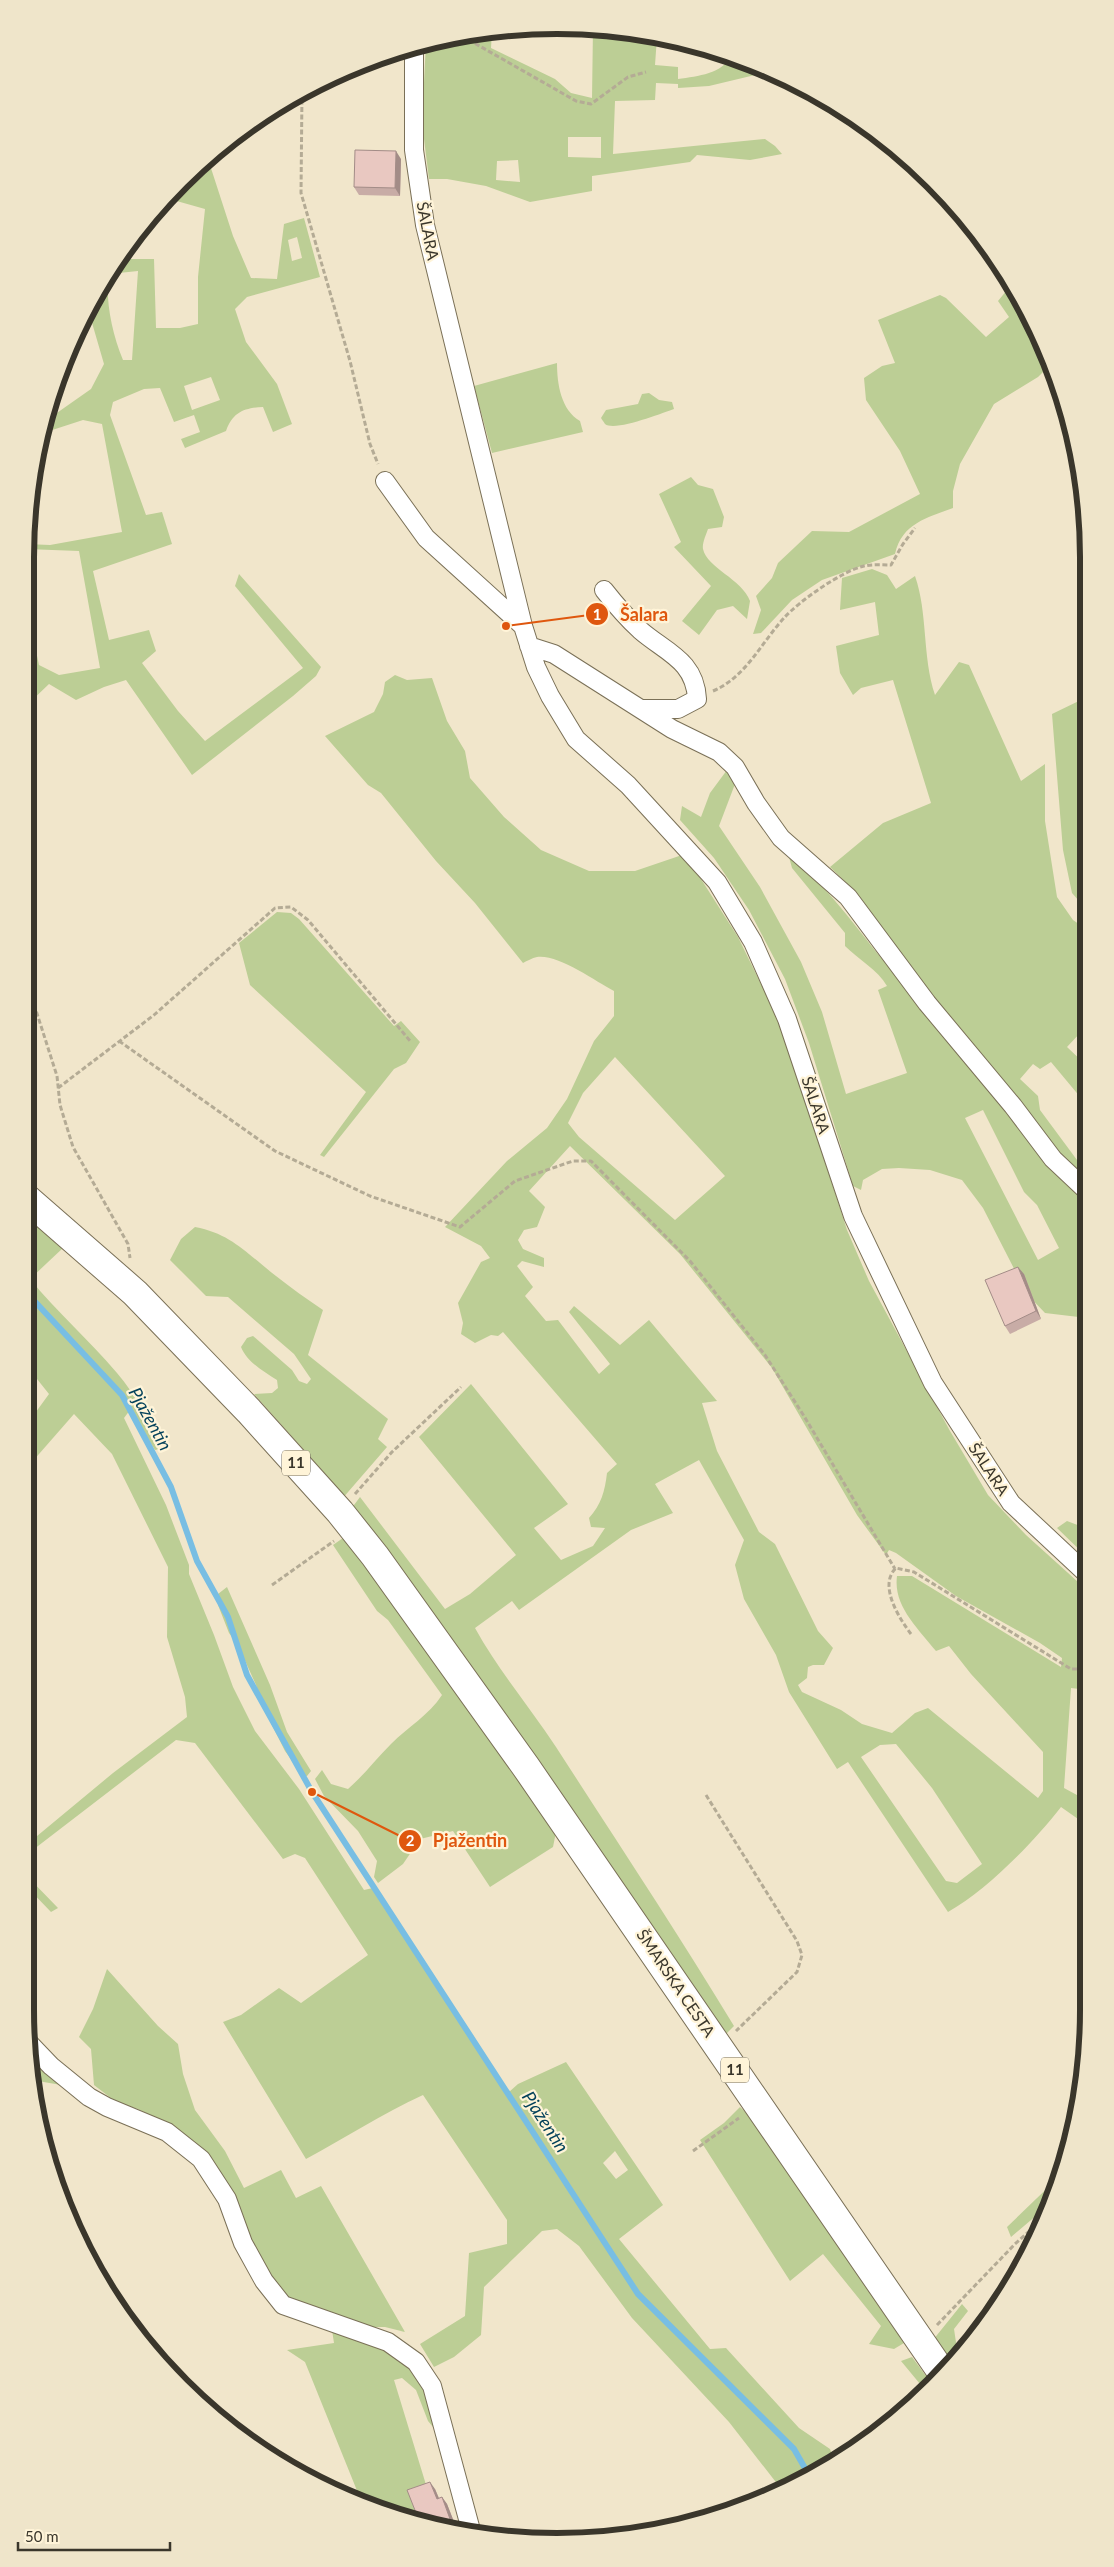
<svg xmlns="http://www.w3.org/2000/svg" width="1114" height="2567" font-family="Lato,sans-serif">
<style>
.green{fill:#bcce95;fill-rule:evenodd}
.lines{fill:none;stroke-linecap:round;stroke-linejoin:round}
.stream{stroke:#78bee3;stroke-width:6}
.minor-casing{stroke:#7a7057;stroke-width:20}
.primary-casing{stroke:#7a7057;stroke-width:30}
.path{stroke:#b4ab95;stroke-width:3;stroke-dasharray:5 2.5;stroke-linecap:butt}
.minor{stroke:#fff;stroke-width:18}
.primary{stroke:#fff;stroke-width:28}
.wall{fill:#c8aca6}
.shaded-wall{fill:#a38c87}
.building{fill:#e9c8c1;stroke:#a38c87}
.labels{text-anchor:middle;stroke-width:4.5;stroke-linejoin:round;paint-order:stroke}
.shield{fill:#fff4d8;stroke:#756f5f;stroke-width:1}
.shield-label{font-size:15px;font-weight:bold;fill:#3a362b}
.street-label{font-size:16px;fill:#3a362b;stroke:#fff4d8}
.water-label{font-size:18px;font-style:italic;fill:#05425b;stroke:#fff4d8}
.rim{fill:none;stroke:#3a362b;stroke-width:6}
.leader{fill:none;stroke:#df570e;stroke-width:2}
.callout-dot{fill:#df570e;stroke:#fff4d8;stroke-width:2}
.mark-label{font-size:15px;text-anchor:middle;font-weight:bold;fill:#fff}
.callout-label{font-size:18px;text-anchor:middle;font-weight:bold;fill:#df570e;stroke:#fff4d8;stroke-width:4.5;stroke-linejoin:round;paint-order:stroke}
</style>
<rect width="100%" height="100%" fill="#f1e6cb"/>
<path class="green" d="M 593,28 L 627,30 L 657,37 L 655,65 L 678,67 L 678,79 C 699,76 721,74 733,55 L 757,65 L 755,75 L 709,86 L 678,88 L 678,84 L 656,83 L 655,100 L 615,101 L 613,154 L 765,139 L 775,146 L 782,154 L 750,160 L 697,155 L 690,162 L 592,176 L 592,191 L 530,202 L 486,186 L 447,179 L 429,179 L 422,123 L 426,42 L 492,31 L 491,48 L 555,79 L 571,93 L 592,98 ZM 568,137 L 601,137 L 601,158 L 568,157 ZM 518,160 L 520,182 L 496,180 L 497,161 Z
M 208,159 L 233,236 L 251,278 L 277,279 L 284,224 L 304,218 L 320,277 L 247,297 L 235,309 L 246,342 L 277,384 L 292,424 L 273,432 L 263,407 C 244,408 233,412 226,431 L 185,448 L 181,439 L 200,432 L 194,415 L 174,422 L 160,388 L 144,389 L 113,402 L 110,415 L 146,515 L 162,512 L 172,544 L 93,571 L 109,640 L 149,630 L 156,651 L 142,663 L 178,711 L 205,741 L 303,668 L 235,586 L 239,574 L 321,667 L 316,676 L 293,696 L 192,775 L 126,680 L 104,687 L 76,700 L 49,684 L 25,707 L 25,600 L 39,665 L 59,675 L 100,668 L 79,551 L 26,549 L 26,544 L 50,545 L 122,532 L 102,424 L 83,420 L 40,434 L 44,422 L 91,389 L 104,364 L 88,309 L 96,291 L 108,275 C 106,304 112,333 123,360 L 132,360 L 138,271 L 109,274 L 119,259 L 154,259 L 156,328 L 180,328 L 198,324 L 198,277 L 205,209 L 166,198 ZM 297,237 L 302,258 L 292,261 L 288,240 ZM 211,377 L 220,400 L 192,410 L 184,386 Z
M 1005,279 L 1048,353 L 1051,364 L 1038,377 L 994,404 L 960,464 L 953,491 L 953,508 C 927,518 902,523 895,554 L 822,580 L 792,600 L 761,633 L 753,634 L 761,610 L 756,596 L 772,578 L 778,563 L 812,531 L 849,532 L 920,494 L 900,451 L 866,400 L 864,378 L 882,366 L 895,363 L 878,320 L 940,295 L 946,298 L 986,337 L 1009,317 L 998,301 L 1007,290 Z
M 557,363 C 557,384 561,410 580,421 L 583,432 L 492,453 L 474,386 Z
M 649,393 L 659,400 L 672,402 L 674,409 C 662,413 615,432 605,424 C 605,424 601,418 601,418 L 606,410 L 638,404 L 642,394 Z
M 691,477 L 698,485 L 713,489 L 724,517 L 722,527 L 708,529 C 706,535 702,543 703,549 C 707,568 742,579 750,601 L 747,619 L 733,606 L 717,610 L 699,635 L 682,621 L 711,586 L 674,547 L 681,542 L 659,494 Z
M 872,569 L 887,575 L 896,589 L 915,576 C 928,613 922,656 935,695 L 959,662 L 969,665 L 1021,781 L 1045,764 L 1045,821 L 1057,897 L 1073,920 L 1086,929 L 1086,1037 L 1081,1032 L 1067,1047 L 1086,1065 L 1086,1104 L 1051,1062 L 1040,1069 L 1033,1064 L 1020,1079 L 1038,1096 L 1040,1110 L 1077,1160 L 1086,1168 L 1087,1183 L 1075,1175 L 884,936 L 857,893 L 830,867 L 883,823 L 931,803 L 893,680 L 861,688 L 853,695 L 840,673 L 836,646 L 879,635 L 875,602 L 840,610 L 842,578 Z
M 395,675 L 407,680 L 432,678 L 447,721 L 465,751 L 470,778 L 504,817 L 541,850 L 589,871 L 635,871 L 685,854 L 738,937 L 781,1025 L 847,1230 L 869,1281 L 950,1431 L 988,1495 L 1026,1535 L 1088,1591 L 1088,1690 L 1071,1688 L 1064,1788 L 1088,1801 L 1088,1826 L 1061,1807 C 1033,1843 987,1890 948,1912 L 848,1762 L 837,1769 L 789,1692 L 776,1655 L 744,1599 L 735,1565 L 744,1540 L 699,1460 L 655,1484 L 673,1513 L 631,1530 L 519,1610 L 512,1601 L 475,1628 C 498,1670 530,1707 556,1747 C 616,1840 677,1932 734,2026 L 725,2035 L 513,1725 L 442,1625 L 425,1607 L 351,1509 L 360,1497 L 445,1609 L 470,1594 L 516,1555 L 419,1437 L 471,1384 L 568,1504 L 534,1528 L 561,1560 L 593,1546 L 605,1528 L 591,1527 L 589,1518 C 601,1505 605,1491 607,1473 L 617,1464 L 503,1332 L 498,1336 L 491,1335 L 475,1343 L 461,1334 L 463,1323 L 458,1303 L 481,1262 L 490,1258 L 481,1246 L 445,1227 L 507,1161 L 547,1128 L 567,1099 L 594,1041 L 614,1016 L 614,991 C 595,981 558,954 537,957 C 532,958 527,961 523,963 L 475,903 L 436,861 L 381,793 L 368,785 L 325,736 L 374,712 L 383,694 L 385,682 ZM 615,1057 L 725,1176 L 675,1220 L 579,1137 L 568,1123 L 583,1093 ZM 570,1146 L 680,1254 L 772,1368 L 857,1515 L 886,1555 L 889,1550 L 896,1553 L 956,1596 L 1040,1643 L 1062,1658 L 1061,1667 L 912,1576 L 897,1576 C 893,1606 918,1628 936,1651 L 949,1646 L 971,1674 L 1043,1752 L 1043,1791 L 1038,1798 L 928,1708 L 915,1713 L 892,1733 L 862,1724 L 841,1710 L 802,1692 L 798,1685 L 807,1678 L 808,1667 L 813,1665 L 824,1665 L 833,1648 L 818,1631 L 775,1544 L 759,1532 L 717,1451 L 702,1403 L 717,1401 L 649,1320 L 620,1345 L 574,1306 L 569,1312 L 610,1364 L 599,1374 L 558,1320 L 546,1321 L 525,1296 L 533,1287 L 517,1266 L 522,1261 L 544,1267 L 544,1258 L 523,1249 L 518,1240 L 524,1230 L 537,1227 L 545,1207 L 529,1191 ZM 896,1744 L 932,1788 L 982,1864 L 957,1883 L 946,1881 L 861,1757 L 880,1745 Z
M 1085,698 L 1086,909 L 1072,893 L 1063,850 L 1052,714 Z
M 727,770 L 735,784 L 719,826 L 760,887 L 801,962 L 822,1012 L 846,1094 L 907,1073 L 878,990 L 887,986 C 878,970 858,959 845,946 L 845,933 L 792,868 L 789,857 C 828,886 853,924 883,960 C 950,1040 1019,1118 1087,1197 L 1087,1318 L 1045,1313 L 1027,1294 L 983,1208 L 962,1180 L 930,1170 L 899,1168 L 882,1169 L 863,1180 L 861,1190 L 853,1186 L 809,1043 L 785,979 L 749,910 L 714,858 L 680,820 L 682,806 L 701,817 L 710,793 ZM 983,1110 L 1024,1192 L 1037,1205 L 1059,1248 L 1038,1260 L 965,1118 Z
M 277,912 L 291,913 L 299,919 L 394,1026 L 401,1021 L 420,1042 L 406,1063 L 394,1069 L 324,1157 L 320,1155 L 366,1092 L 250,985 L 239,943 Z
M 25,1215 L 64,1247 L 30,1279 C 57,1312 89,1340 117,1373 C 136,1395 150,1423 164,1448 L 155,1450 L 130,1410 L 124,1418 L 166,1505 L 189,1565 L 189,1574 L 214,1635 L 233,1687 L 255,1731 L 299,1789 L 364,1890 L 373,1888 L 458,2021 L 509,2092 L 518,2084 L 566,2062 L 663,2205 L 619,2239 L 710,2349 L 726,2348 L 799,2428 L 830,2449 L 835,2463 L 782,2490 L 729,2422 L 632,2318 L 579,2246 L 557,2229 L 542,2231 L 484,2287 L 481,2335 L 454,2357 L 434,2367 L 420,2344 L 465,2316 L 469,2253 L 507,2244 L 507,2220 L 423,2095 C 382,2114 345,2138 306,2159 L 223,2022 L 241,2015 L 279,1988 L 301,2003 L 368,1955 L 305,1858 L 295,1854 L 283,1859 L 195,1743 L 176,1740 L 25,1856 L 25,1846 L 113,1773 L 187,1717 L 185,1697 L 167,1637 L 168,1567 L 112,1454 L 74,1414 L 25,1470 L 25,1427 L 49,1394 L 25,1364 ZM 615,2151 L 628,2170 L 616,2179 L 603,2163 Z
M 195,1227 C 232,1234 247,1254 276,1276 C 291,1288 307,1299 323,1310 L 308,1355 L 388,1419 L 378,1439 L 387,1447 L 342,1499 L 326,1475 L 254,1394 L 272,1393 L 278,1388 L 277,1380 C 264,1372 247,1362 241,1347 L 247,1338 L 253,1336 L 292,1370 L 299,1381 L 307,1384 L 311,1379 L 294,1354 L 228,1297 L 206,1296 L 170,1260 L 181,1239 Z
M 1067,1521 L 1088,1529 L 1088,1558 L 1057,1528 Z
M 343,1538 L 408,1622 L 556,1832 L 553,1847 L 490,1887 L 453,1831 L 420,1839 L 403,1864 L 378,1883 L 374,1877 L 377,1861 L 358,1831 L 324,1796 L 315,1779 L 322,1770 L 331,1784 L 348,1789 C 364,1775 376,1759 391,1744 C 408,1727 429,1715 442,1695 L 388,1620 L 377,1611 L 333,1545 Z
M 227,1587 L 270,1685 L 287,1732 L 311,1771 L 307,1776 L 303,1776 L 285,1751 L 261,1703 L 256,1685 L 238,1645 L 229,1633 L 218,1605 L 218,1594 Z
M 25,1874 L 58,1908 L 51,1912 L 25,1885 Z
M 107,1969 L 158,2026 L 178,2044 L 183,2074 L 195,2110 L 225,2151 L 244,2188 L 281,2170 L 296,2198 L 321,2186 L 405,2332 L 385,2327 L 369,2327 L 289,2301 L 272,2283 L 173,2127 L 138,2109 L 116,2102 L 94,2085 L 91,2049 L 79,2037 L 93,2009 Z
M 28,2046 L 67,2086 L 32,2080 Z
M 740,2107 L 751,2117 L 841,2245 L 904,2343 L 894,2349 L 869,2344 L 881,2326 L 823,2254 L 790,2281 L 700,2140 L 724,2123 Z
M 1063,2173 L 1050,2204 L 1011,2237 L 1007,2227 Z
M 962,2304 L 968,2311 L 954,2329 L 957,2349 L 962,2354 L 951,2366 L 933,2340 Z
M 332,2330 L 391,2350 L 425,2383 L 438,2433 L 428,2421 L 416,2390 L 402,2378 L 394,2380 L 427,2488 L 422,2523 L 386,2514 L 362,2503 L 305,2362 L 287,2350 L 334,2343 Z
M 912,2357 L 932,2384 L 925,2390 L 901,2361 Z"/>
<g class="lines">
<path class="stream" d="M 25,1291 L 122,1395 L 171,1487 L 197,1561 L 228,1617 L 247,1675 L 312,1792 L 638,2294 L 794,2449 L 810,2477"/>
<g class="minor-casing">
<path id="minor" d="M 414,45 L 414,150 L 425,225 L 523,626 L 536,667 L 550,696 L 576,739 L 628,785 L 717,882 L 753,942 L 787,1019 L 853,1216 L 933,1383 L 1011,1503 L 1088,1575
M 385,481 L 426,538 L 523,626
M 604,590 C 615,604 627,618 640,630 C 665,652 695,660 697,699 L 678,709 L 641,709
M 529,646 L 554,654 L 672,729 L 719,752 L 735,767 L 756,803 L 781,838 L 848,897 L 927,1003 L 1013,1106 L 1053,1159 L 1087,1191
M 28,2042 L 51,2066 L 89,2097 L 107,2107 L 167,2132 L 201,2159 L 227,2199 L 243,2243 L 264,2281 L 283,2305 L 388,2342 L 416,2362 L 432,2386 L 472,2534"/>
</g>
<g class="primary-casing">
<path id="primary" d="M 25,1197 L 135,1293 L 249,1411 L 340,1512 L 375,1556 L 526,1767 L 943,2374"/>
</g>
<path class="path" d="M 462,36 L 576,101 L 591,104 L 628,77 L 646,72
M 302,92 L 301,193 L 350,361 L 370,444 L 378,464
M 713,691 C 746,677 761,643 784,618 C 799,601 842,571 864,566 C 873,564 883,565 891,565 L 903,544 L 915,528
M 25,976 L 57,1076 L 60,1105 L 73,1147 L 128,1244 L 130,1258
M 119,1041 L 275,1151 L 370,1196 L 460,1227 L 515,1181 L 573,1161 L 591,1161 L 690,1261 L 765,1355 L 804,1416 L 895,1569
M 58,1088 L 154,1015 L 275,908 L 291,907 L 308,920 L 411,1042
M 355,1494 L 392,1452 L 461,1387
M 272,1585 L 334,1541
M 911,1634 C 899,1618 878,1585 896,1568 L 914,1572 L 1071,1669 L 1088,1669
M 706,1795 L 797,1941 L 802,1955 L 797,1972 L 736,2031
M 693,2151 L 739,2118
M 937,2325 L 1015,2244 L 1044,2218"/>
<use href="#minor" class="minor"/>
<use href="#primary" class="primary"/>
</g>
<path class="wall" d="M 401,159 L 400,196 L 359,195 L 354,187 Z
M 1024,1274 L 1041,1319 L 1010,1334 L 1005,1326 Z
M 435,2489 L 439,2498 L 442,2497 L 447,2504 L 456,2527 L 447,2530 L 420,2523 Z"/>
<path class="shaded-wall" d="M 396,151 L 401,159 L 400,196 L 395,188 Z
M 1018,1267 L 1024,1274 L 1041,1319 L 1036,1311 Z
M 430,2482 L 435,2489 L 442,2506 L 437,2499 Z
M 442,2497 L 447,2504 L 456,2527 L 450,2519 Z"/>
<path class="building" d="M 355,150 L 396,151 L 395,188 L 354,187 Z
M 1018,1267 L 1036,1311 L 1005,1326 L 985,1280 Z
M 430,2482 L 437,2499 L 442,2497 L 450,2519 L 432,2526 L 420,2523 L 407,2490 Z"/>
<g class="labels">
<g class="shield">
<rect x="282" y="1450.5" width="28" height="25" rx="4"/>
<rect x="721" y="2057.5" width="28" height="25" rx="4"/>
</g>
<g class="shield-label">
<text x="296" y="1468">11</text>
<text x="735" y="2075">11</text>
</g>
<g class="street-label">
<text transform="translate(428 231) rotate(79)" y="6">ŠALARA</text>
<text transform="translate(816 1105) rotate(72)" y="6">ŠALARA</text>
<text transform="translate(989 1469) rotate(57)" y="6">ŠALARA</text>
<text transform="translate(676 1983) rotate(56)" y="6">ŠMARSKA CESTA</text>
</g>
<g class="water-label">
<text transform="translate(150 1419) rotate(61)" y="6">Pjažentin</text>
<text transform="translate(545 2122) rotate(57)" y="6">Pjažentin</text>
</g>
</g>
<path d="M0 0H1114V2567H0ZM557 34H557A523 523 0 0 1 1080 557V2010A523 523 0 0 1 557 2533H557A523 523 0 0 1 34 2010V557A523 523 0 0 1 557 34Z" fill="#efe5ca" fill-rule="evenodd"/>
<path class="rim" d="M557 34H557A523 523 0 0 1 1080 557V2010A523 523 0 0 1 557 2533H557A523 523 0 0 1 34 2010V557A523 523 0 0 1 557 34Z"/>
<path class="leader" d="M506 626L597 614M312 1792L410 1841"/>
<g class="callout-dot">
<circle cx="506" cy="626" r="5"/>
<circle cx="312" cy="1792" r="5"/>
<circle cx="597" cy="614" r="12"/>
<circle cx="410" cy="1841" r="12"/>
</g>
<g class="mark-label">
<text x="597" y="620">1</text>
<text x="410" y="1846">2</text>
</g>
<g class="callout-label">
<text x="644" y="621">Šalara</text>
<text x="470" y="1847">Pjažentin</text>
</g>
<path d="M18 2542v8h152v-8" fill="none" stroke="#3a362b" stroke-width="2.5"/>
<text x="25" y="2542" font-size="15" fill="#3a362b" stroke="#fff4d8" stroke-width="4" paint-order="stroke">50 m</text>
</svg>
